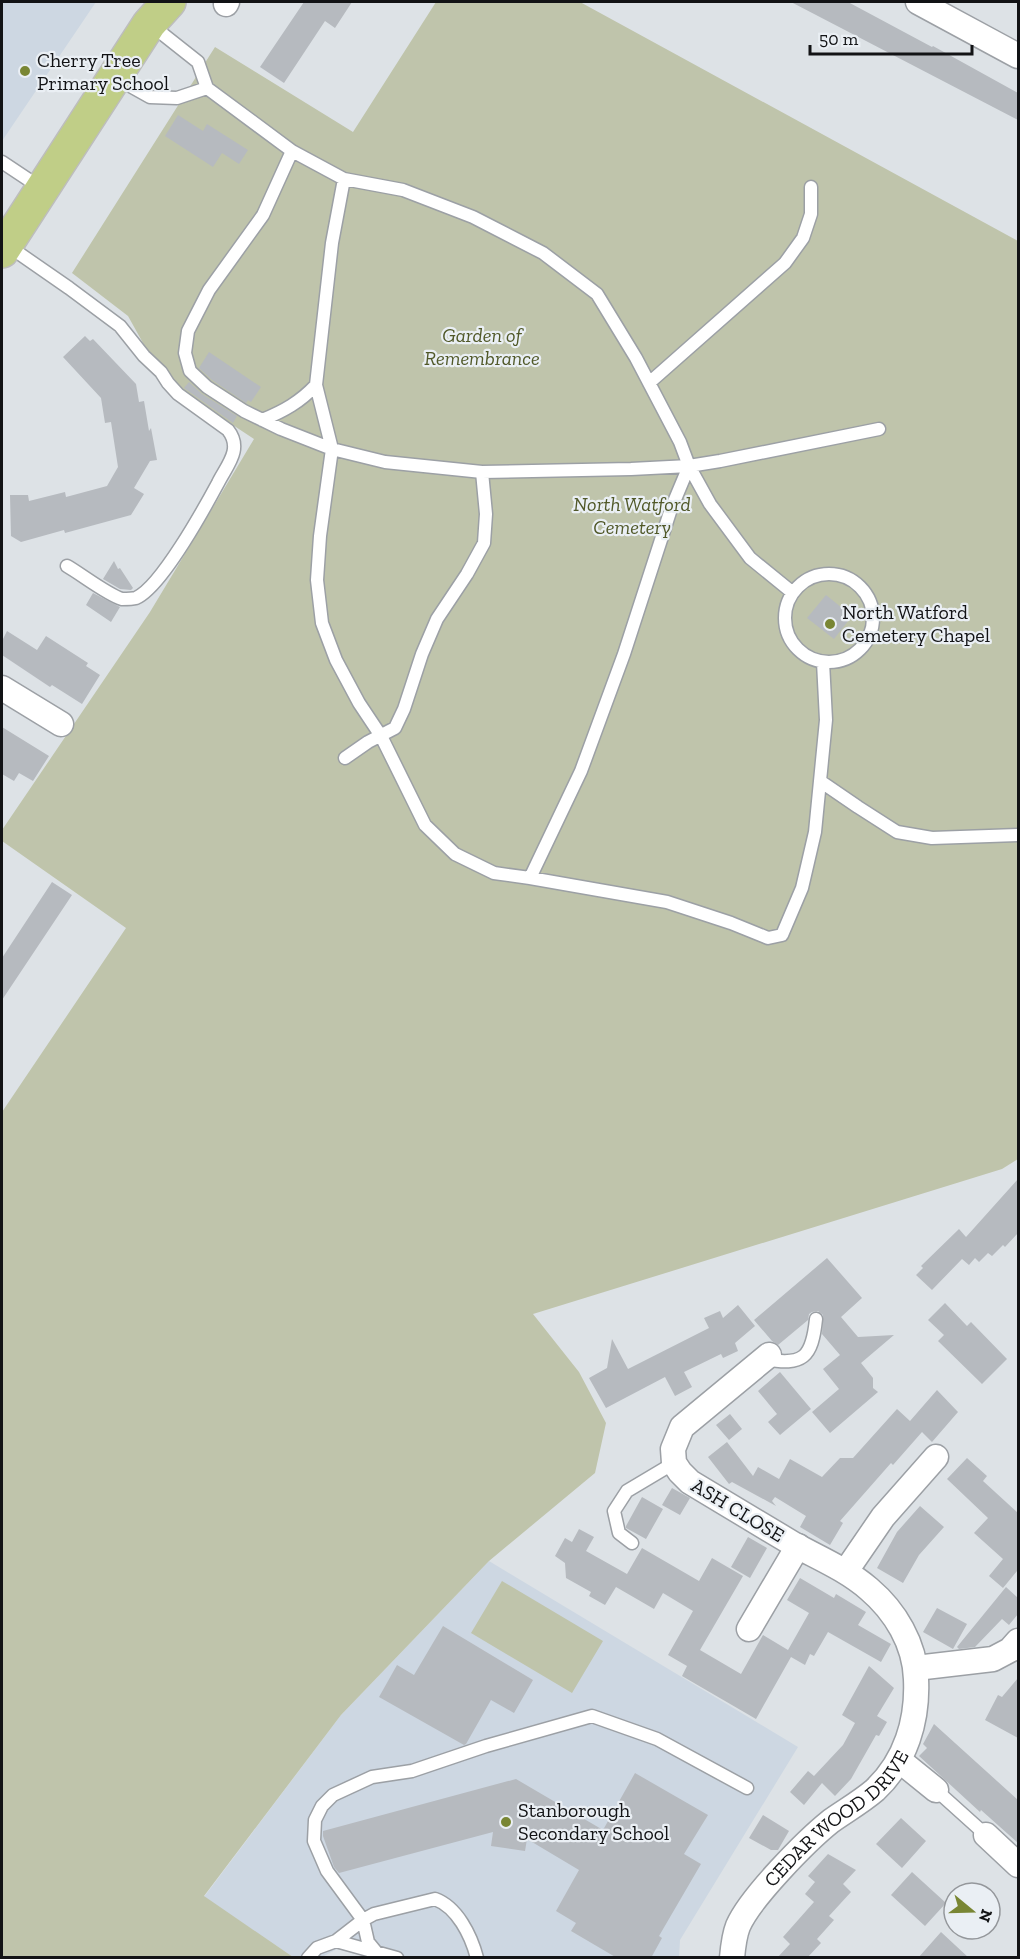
<svg xmlns="http://www.w3.org/2000/svg" width="1020" height="1959" font-family="'Zilla Slab',serif">
<style>
.built{fill:#cdd7e2}
.green{fill:#bfc4ab}
.building{fill:#b6babf}
.lines{fill:none;stroke-linecap:round;stroke-linejoin:round}
.service-casing{stroke:#9ca0a5;stroke-width:15}
.minor-casing{stroke:#9ca0a5;stroke-width:27}
.trunk-casing{stroke:#bdbdbd;stroke-width:36}
.service{stroke:#fff;stroke-width:12}
.minor{stroke:#fff;stroke-width:24}
.trunk{stroke:#c0ce87;stroke-width:33}
.poi-dot{fill:#798634;stroke:#eaeff4;stroke-width:2}
.labels{text-anchor:middle;stroke-width:4.5;stroke-linejoin:round;paint-order:stroke}
.poi-label{font-size:20px;fill:#121315;stroke:#eaeff4;text-anchor:start}
.park-label{font-size:20px;font-style:italic;fill:#505828;stroke:#eaeff4}
.street-label{font-size:20px;fill:#121315;stroke:#eaeff4}
</style>
<rect width="100%" height="100%" fill="#dde2e6"/>
<path class="built" d="M 2,2 L 96,2 L 2,141 Z
M 489,1561 L 798,1747 L 680,1940 L 679,1957 L 366,1958 L 356,1953 L 337,1949 L 322,1957 L 293,1957 L 204,1897 L 341,1715 Z"/>
<path class="green" d="M 436,2 L 580,2 L 1018,241 L 1018,1159 L 1002,1169 L 533,1314 L 579,1372 L 606,1423 L 595,1473 L 489,1561 L 341,1715 L 204,1896 L 293,1957 L 2,1957 L 2,1112 L 126,928 L 2,841 L 2,830 L 150,612 L 254,439 L 180,390 L 148,352 L 128,316 L 72,273 L 215,47 L 353,132 Z
M 502,1581 L 603,1641 L 572,1693 L 471,1633 Z"/>
<path class="building" d="M 304,2 L 352,2 L 335,28 L 325,21 L 284,83 L 260,67 Z
M 791,2 L 848,2 L 932,47 L 933,46 L 1018,93 L 1018,120 Z
M 178,115 L 203,131 L 207,124 L 248,150 L 239,164 L 222,153 L 213,167 L 165,136 Z
M 85,336 L 90,341 L 93,339 L 136,384 L 139,402 L 144,401 L 149,431 L 151,428 L 157,460 L 150,461 L 134,488 L 144,494 L 131,515 L 65,533 L 64,530 L 21,542 L 11,536 L 10,495 L 28,495 L 29,501 L 65,492 L 66,497 L 107,486 L 118,467 L 111,422 L 105,423 L 101,398 L 63,357 Z
M 209,352 L 261,387 L 251,402 L 248,400 L 246,403 L 212,380 L 199,368 Z
M 189,382 L 202,394 L 237,416 L 233,423 L 184,388 Z
M 114,561 L 118,569 L 120,568 L 133,588 L 131,590 L 120,589 L 103,579 Z
M 93,593 L 120,607 L 111,622 L 86,605 Z
M 826,595 L 852,616 L 834,639 L 807,618 Z
M 7,631 L 37,650 L 46,636 L 88,663 L 86,666 L 100,675 L 82,704 L 52,685 L 50,687 L 2,655 L 2,641 Z
M 2,727 L 49,756 L 33,781 L 19,773 L 14,781 L 2,774 Z
M 52,882 L 72,895 L 2,1000 L 2,958 Z
M 1018,1179 L 1018,1233 L 1005,1247 L 1003,1245 L 992,1256 L 988,1253 L 979,1262 L 975,1258 L 969,1265 L 962,1259 L 932,1290 L 916,1275 L 923,1268 L 921,1266 L 959,1229 L 966,1237 Z
M 827,1258 L 862,1298 L 841,1317 L 858,1337 L 894,1335 L 861,1363 L 873,1378 L 873,1388 L 878,1392 L 830,1433 L 812,1412 L 839,1389 L 823,1369 L 840,1355 L 822,1334 L 823,1315 L 818,1311 L 812,1312 L 809,1314 L 808,1320 L 778,1345 L 772,1341 L 754,1320 Z
M 945,1303 L 967,1326 L 971,1322 L 1007,1359 L 982,1384 L 938,1341 L 944,1335 L 928,1320 Z
M 738,1305 L 755,1326 L 735,1343 L 738,1351 L 723,1358 L 721,1354 L 684,1372 L 692,1387 L 675,1396 L 665,1377 L 606,1408 L 589,1378 L 607,1368 L 612,1339 L 628,1369 L 709,1328 L 704,1318 L 720,1311 L 723,1318 Z
M 780,1372 L 811,1409 L 780,1435 L 768,1422 L 777,1414 L 758,1391 Z
M 937,1390 L 958,1412 L 932,1442 L 922,1432 L 893,1465 L 891,1463 L 840,1521 L 843,1523 L 830,1545 L 800,1527 L 806,1516 L 775,1497 L 772,1501 L 776,1506 L 732,1482 L 729,1484 L 708,1457 L 727,1442 L 753,1476 L 758,1467 L 779,1479 L 790,1459 L 822,1477 L 840,1458 L 853,1458 L 897,1409 L 910,1421 Z
M 730,1414 L 742,1429 L 729,1440 L 716,1425 Z
M 967,1458 L 987,1476 L 983,1481 L 1018,1513 L 1018,1573 L 1017,1571 L 1003,1588 L 989,1576 L 1003,1559 L 974,1533 L 988,1518 L 947,1479 Z
M 672,1488 L 690,1498 L 680,1515 L 662,1505 Z
M 642,1497 L 663,1509 L 646,1539 L 626,1528 L 626,1526 Z
M 920,1506 L 944,1527 L 919,1555 L 903,1583 L 877,1568 L 897,1532 Z
M 579,1529 L 594,1537 L 586,1551 L 627,1574 L 642,1548 L 699,1581 L 712,1558 L 743,1576 L 700,1650 L 741,1674 L 763,1635 L 788,1650 L 809,1613 L 787,1600 L 800,1578 L 834,1598 L 836,1594 L 866,1612 L 858,1625 L 891,1644 L 881,1662 L 828,1632 L 814,1656 L 810,1654 L 805,1665 L 791,1657 L 756,1719 L 682,1676 L 687,1666 L 668,1655 L 693,1611 L 663,1593 L 654,1609 L 616,1587 L 605,1605 L 589,1596 L 591,1592 L 566,1578 L 565,1563 L 555,1556 L 565,1538 L 572,1542 Z
M 748,1537 L 767,1548 L 750,1578 L 731,1567 Z
M 1006,1587 L 1018,1598 L 1018,1614 L 1009,1625 L 1002,1619 L 975,1647 L 959,1649 L 957,1647 Z
M 937,1608 L 967,1624 L 953,1649 L 923,1632 Z
M 443,1626 L 533,1680 L 514,1713 L 491,1700 L 466,1744 L 464,1745 L 379,1697 L 397,1665 L 414,1675 Z
M 869,1666 L 894,1688 L 877,1716 L 887,1722 L 879,1736 L 876,1735 L 851,1779 L 835,1796 L 822,1783 L 804,1805 L 790,1792 L 808,1771 L 814,1776 L 843,1745 L 855,1723 L 842,1715 Z
M 1018,1678 L 1018,1738 L 985,1720 L 998,1695 L 1002,1697 Z
M 934,1724 L 1018,1800 L 1018,1843 L 981,1810 L 980,1812 L 919,1756 L 927,1748 L 923,1744 Z
M 635,1773 L 708,1815 L 684,1854 L 701,1864 L 659,1936 L 662,1938 L 651,1958 L 617,1958 L 571,1931 L 576,1923 L 556,1911 L 579,1870 L 527,1839 L 525,1851 L 491,1846 L 493,1832 L 339,1873 L 334,1867 L 323,1836 L 323,1831 L 516,1779 L 603,1830 Z
M 763,1815 L 789,1831 L 778,1850 L 771,1850 L 749,1838 Z
M 901,1818 L 926,1841 L 902,1868 L 876,1844 Z
M 828,1854 L 856,1870 L 843,1884 L 851,1892 L 829,1916 L 834,1920 L 817,1939 L 821,1943 L 807,1958 L 777,1958 L 790,1944 L 783,1937 L 814,1902 L 805,1894 L 815,1882 L 808,1876 Z
M 912,1872 L 946,1903 L 925,1926 L 891,1895 Z
M 941,1932 L 969,1958 L 918,1958 Z"/>
<g class="lines">
<g class="service-casing">
<path id="service" d="M 150,24 L 198,62 L 207,88 L 292,151 L 263,215 L 209,290 L 188,331 L 185,353 L 190,371 L 207,387 L 244,411 L 281,429 L 332,449 L 320,536 L 317,580 L 322,623 L 336,660 L 359,703 L 381,736 L 425,825 L 455,854 L 494,873 L 530,878
M 116,78 L 150,97 L 177,98 L 207,88
M 292,151 L 344,179 L 403,190 L 473,217 L 543,253 L 597,294 L 636,358 L 680,442 L 689,466 L 710,504 L 750,558 L 793,593
M 2,162 L 41,188
M 344,179 L 332,243 L 316,385 L 332,449 L 385,462 L 482,472 L 631,469 L 689,466 L 720,461 L 879,429
M 7,245 L 69,288 L 120,326 L 144,356 L 161,372 L 168,383 L 178,394 L 228,430 C 243,449 227,465 218,483 C 204,509 161,587 136,598 C 132,599 126,599 122,599 C 108,595 81,574 67,566
M 649,383 L 785,263 L 803,238 L 811,214 L 811,187
M 262,420 C 284,411 300,402 316,385
M 689,466 L 671,509 L 624,654 L 581,771 L 530,878 L 667,902 L 731,923 L 768,938 L 782,935 L 802,888 L 815,832 L 820,781
M785 618a44 44 0 1 1 88 0a44 44 0 1 1-88 0Z
M 823,662 L 826,720 L 820,781 L 858,807 L 897,832 L 932,838 L 1018,835
M 345,758 L 368,742 L 395,728 L 404,709 L 422,654 L 437,619 L 467,574 L 484,543 L 486,514 L 482,472
M 765,1359 C 803,1366 812,1358 816,1319
M 632,1543 L 619,1533 L 614,1511 L 627,1491 L 674,1463
M 936,1790 L 986,1835
M 336,1941 L 363,1920 L 368,1942 L 377,1953
M 308,1958 L 317,1948 L 336,1941 L 397,1958
M 477,1958 C 471,1935 457,1907 435,1899 L 374,1914 L 363,1920 L 327,1871 L 314,1841 L 315,1820 L 322,1806 L 333,1795 L 372,1777 L 412,1771 L 486,1746 L 592,1716 L 657,1739 L 747,1788"/>
</g>
<g class="minor-casing">
<g id="minor">
<path d="M 918,2 L 1018,56"/>
<path d="M 226,4 L 227,2"/>
<path d="M 2,688 L 61,724"/>
<path d="M 846,1571 L 883,1517 L 936,1457"/>
<path d="M 749,1629 L 798,1546"/>
<path d="M 916,1668 L 993,1659 L 1010,1650 L 1018,1641"/>
<path d="M 899,1760 L 936,1790"/>
<path d="M 986,1835 L 1018,1865"/>
<path id="s1" d="M 732,1958 C 733,1947 734,1936 738,1926 C 750,1898 806,1841 831,1821 C 845,1811 861,1802 875,1790 C 906,1761 918,1720 916,1679 C 915,1644 895,1611 869,1589 C 847,1570 821,1559 795,1545 C 760,1524 725,1503 690,1482 L 680,1472 L 674,1463 L 673,1449 L 682,1427 L 769,1355"/>
</g>
</g>
<g class="trunk-casing">
<path id="trunk" d="M 2,251 L 149,24 L 169,2"/>
</g>
<use href="#service" class="service"/>
<use href="#minor" class="minor"/>
<use href="#trunk" class="trunk"/>
</g>
<g class="poi-dot">
<circle cx="25" cy="71" r="6"/>
<circle cx="830" cy="624" r="6"/>
<circle cx="506" cy="1822" r="6"/>
</g>
<g class="labels">
<g class="poi-label">
<text x="37" y="67">Cherry Tree<tspan x="37" dy="23">Primary School</tspan></text>
<text x="842" y="619">North Watford<tspan x="842" dy="23">Cemetery Chapel</tspan></text>
<text x="518" y="1817">Stanborough<tspan x="518" dy="23">Secondary School</tspan></text>
</g>
<g class="park-label">
<text x="482" y="342">Garden of<tspan x="482" dy="23">Remembrance</tspan></text>
<text x="632" y="511">North Watford<tspan x="632" dy="23">Cemetery</tspan></text>
</g>
<g class="street-label">
<text transform="translate(738 1510) rotate(31)" y="7">ASH CLOSE</text>
<text dy="7" stroke="none"><textPath href="#s1" startOffset="180">CEDAR WOOD DRIVE</textPath></text>
</g>
</g>
<rect width="1020" height="1959" fill="none" stroke="#121315" stroke-width="6"/>
<g transform="translate(972 1911) rotate(109)"><circle r="28" fill="#eaeff4" stroke="#94979b" stroke-width="1.5"/>
<path d="M0-4.5L10 22L0 15L-10 22Z" fill="#798634"/>
<text y="-9" font-size="16" font-weight="bold" text-anchor="middle" fill="#121315">N</text>
</g>
<path d="M810 45v9h162v-9" fill="none" stroke="#121315" stroke-width="3"/>
<text x="819" y="45" font-size="18" fill="#121315" stroke="#eaeff4" stroke-width="4.5" paint-order="stroke">50 m</text>
</svg>
